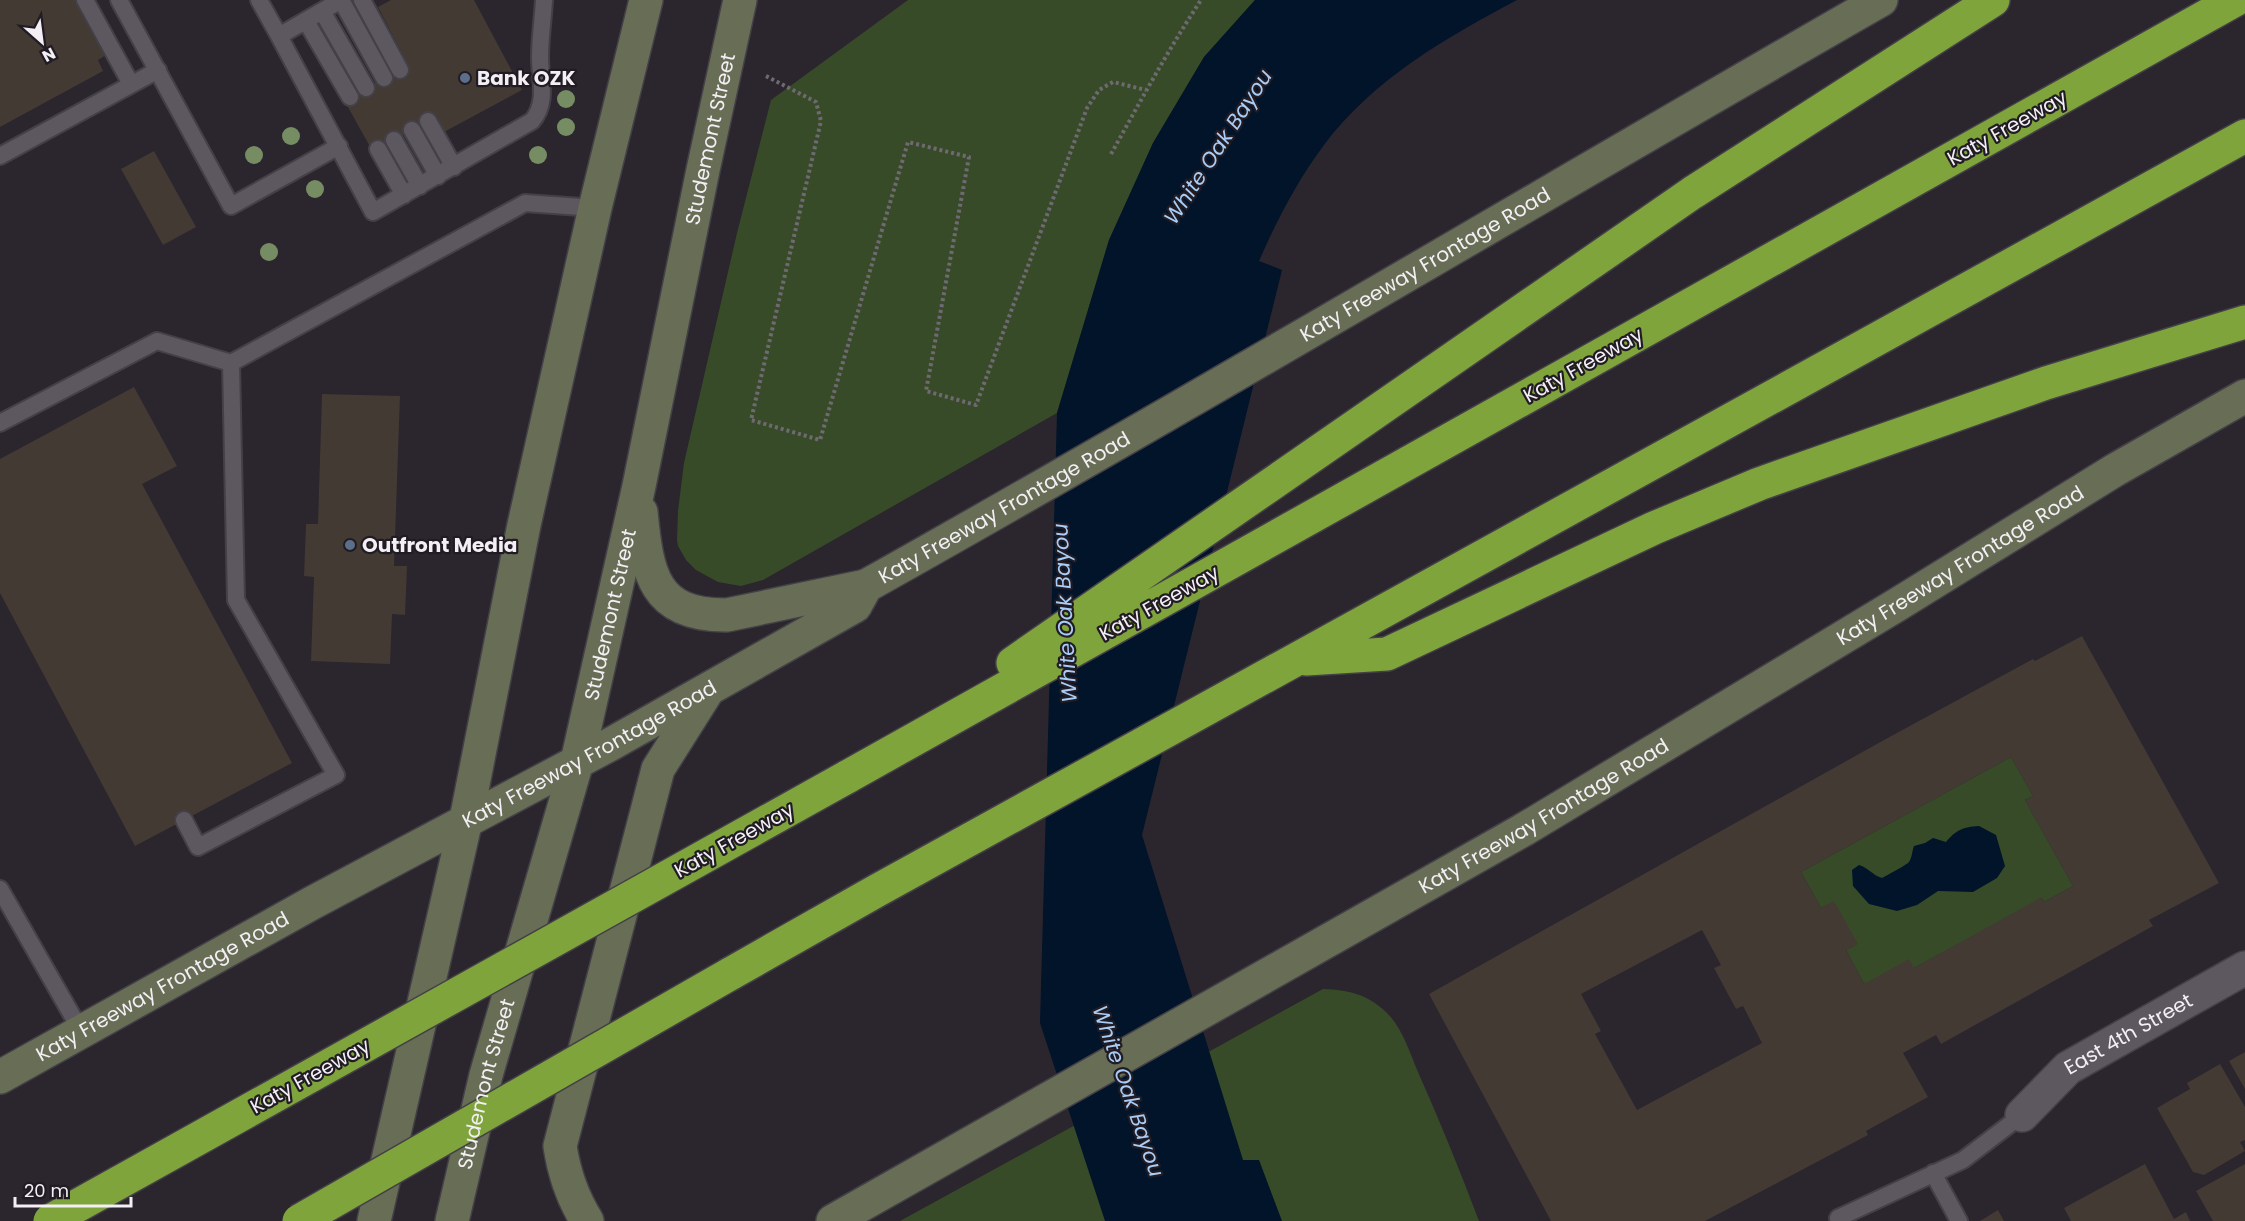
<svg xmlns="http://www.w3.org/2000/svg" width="2245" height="1221" font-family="Poppins,sans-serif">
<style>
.green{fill:#384b28}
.water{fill:#01142a}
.building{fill:#433a33;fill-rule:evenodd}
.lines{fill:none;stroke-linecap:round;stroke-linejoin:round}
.lane-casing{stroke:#444047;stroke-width:20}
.street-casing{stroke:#444047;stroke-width:36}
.secondary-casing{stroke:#444047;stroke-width:36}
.highway-casing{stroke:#444047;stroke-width:36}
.path{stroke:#6f6a72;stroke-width:4;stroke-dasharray:3 3;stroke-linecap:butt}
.lane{stroke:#5d5760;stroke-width:16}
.street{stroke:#5d5760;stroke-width:33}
.secondary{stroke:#676e55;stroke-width:33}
.highway{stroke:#7fa43c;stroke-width:33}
.highway-bridge-casing{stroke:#444047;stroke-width:36;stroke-linecap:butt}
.highway-bridge{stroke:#7fa43c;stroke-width:33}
.tree{fill:#768c63}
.service-dot{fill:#5c6f8a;stroke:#211c24;stroke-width:2}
.labels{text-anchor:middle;stroke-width:4.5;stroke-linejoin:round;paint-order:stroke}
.poi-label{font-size:20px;font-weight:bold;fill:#f3eff5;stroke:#211c24;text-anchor:start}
.street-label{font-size:20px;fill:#f3eff5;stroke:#211c24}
.water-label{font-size:21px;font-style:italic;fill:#a9cdf7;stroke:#211c24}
</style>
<rect width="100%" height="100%" fill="#2b252e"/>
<path class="green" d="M 908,0 L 1255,0 L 1204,57 L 1153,143 L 1109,240 L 1057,413 L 763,580 L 741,586 L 718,582 L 696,570 L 686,560 L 678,546 L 677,540 L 678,511 L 684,463 L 737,233 L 771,100 Z
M 2011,757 L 2033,796 L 2025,800 L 2073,886 L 2044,902 L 2042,898 L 1914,968 L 1864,984 L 1846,950 L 1857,944 L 1834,902 L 1821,908 L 1801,872 Z
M 1323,989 C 1349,990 1367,994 1386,1012 C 1402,1027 1410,1053 1418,1072 C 1440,1121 1460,1171 1479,1221 L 900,1221 Z"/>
<path class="water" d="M 1255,0 L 1517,0 C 1447,37 1372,80 1324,145 C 1297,181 1277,220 1259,261 L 1282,270 L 1142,835 L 1243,1160 L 1259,1160 L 1282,1221 L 1105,1221 L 1040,1023 L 1057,413 L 1109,240 L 1153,143 L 1204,57 Z
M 1979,826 L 1996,835 L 2005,866 L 1997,878 L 1973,892 L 1938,891 L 1917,905 L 1897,911 L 1869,904 L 1853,886 L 1852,870 L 1859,865 C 1869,868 1872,875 1882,878 C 1886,876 1908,864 1909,862 C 1912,858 1912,851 1914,846 L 1925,843 L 1933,838 L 1946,842 C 1956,830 1963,827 1979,826 Z"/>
<path class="building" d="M 0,0 L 76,0 L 106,55 L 98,60 L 103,71 L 0,127 Z
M 391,0 L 474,0 L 522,90 L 444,132 L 436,117 L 373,152 L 344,100 L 408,65 L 378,7 Z
M 154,151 L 196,227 L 163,245 L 121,169 Z
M 134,387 L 177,466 L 142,484 L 292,763 L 135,846 L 0,593 L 0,459 Z
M 322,394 L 400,396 L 394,566 L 407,566 L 405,615 L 392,614 L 390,664 L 311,661 L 314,577 L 304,576 L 306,524 L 318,524 Z
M 2082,636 L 2219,883 L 2149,920 L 2153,926 L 1941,1044 L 1936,1035 L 1903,1053 L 1928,1097 L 1866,1131 L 1868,1135 L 1705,1221 L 1551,1221 L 1429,994 L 1884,740 L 2033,659 L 2035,661 ZM 2011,757 L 2033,796 L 2025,800 L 2073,886 L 2044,902 L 2042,897 L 1914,968 L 1909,959 L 1864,984 L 1846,950 L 1858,944 L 1834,901 L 1821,908 L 1801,872 ZM 1702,930 L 1721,965 L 1714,968 L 1736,1009 L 1743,1006 L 1762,1043 L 1637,1110 L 1595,1034 L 1601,1031 L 1581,994 Z
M 2245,1052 L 2245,1089 L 2229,1061 Z
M 2220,1064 L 2245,1107 L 2245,1140 L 2240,1142 L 2245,1151 L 2204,1175 L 2193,1172 L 2157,1108 L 2190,1089 L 2187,1083 Z
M 2145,1164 L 2174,1219 L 2186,1212 L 2190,1221 L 2071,1221 L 2064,1208 Z
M 2245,1164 L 2245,1221 L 2213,1221 L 2196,1191 Z
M 1998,1210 L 2004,1221 L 1980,1221 Z"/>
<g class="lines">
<g class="lane-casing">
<path id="lane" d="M 85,0 L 131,84
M 119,0 L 231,206 L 339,146
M 259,0 L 279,36
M 362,0 L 400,70
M 322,11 L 366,88
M 306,21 L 350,97
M 384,78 L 341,0 L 279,36 L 373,212 L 532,121 C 548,103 540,79 540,57 C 540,38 543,19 544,0
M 428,121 L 454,167
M 412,130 L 438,176
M 394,140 L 420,186
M 378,149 L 404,195
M 0,156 L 158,70
M 0,423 L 157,341 L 231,363 L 525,203 L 595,208
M 184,820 L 198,847 L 336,775 L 236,600 L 231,363
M 0,889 L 81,1031
M 1933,1173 L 1959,1221
M 1840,1221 L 1838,1218 L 1963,1160 L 2022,1115"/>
</g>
<g class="street-casing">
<g id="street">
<path id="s1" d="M 2022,1115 L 2068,1068 L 2245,968"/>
</g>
</g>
<g class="secondary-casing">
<g id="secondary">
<path d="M 641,512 C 647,573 653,616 727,615 L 866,586"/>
<path id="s2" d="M 0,1077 L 312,903 L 611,744 L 855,606 L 866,586 C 1207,395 1542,194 1881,0"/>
<path d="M 374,1221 L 466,820 L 524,525 L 595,208 L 646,0"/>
<path id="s3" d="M 452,1221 L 486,1075 L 577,762 L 639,486 L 703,170 L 740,0"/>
<path d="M 587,1221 C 572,1197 564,1173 560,1146 L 658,769 L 706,693"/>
<path id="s4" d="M 833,1221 L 1523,830 L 1895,606 L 2115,470 L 2245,396"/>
</g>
</g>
<g class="highway-casing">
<path id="highway" d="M 1306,659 L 1387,654 L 1654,528 L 1759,484 L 2046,383 L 2245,322
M 1013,663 L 1692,193 L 1993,0
M 847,777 L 2235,0
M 730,974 L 878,890 L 2245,136"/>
</g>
<path class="path" d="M 766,76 L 816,102 L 821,121 L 751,420 L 820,440 L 908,142 L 969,157 L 926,391 L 976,405 L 1087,108 L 1099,90 L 1113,82 L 1146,90
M 1111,154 C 1140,102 1168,50 1201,0"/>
<use href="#lane" class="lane"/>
<use href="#street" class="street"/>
<use href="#secondary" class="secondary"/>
<use href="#highway" class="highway"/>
<g class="highway-bridge-casing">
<path id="highway-bridge" d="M 50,1221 L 847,777
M 299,1221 L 730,974"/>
</g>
<use href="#highway-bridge" class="highway-bridge"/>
</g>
<g class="tree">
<circle cx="566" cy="99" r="9"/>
<circle cx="566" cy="127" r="9"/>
<circle cx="291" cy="136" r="9"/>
<circle cx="254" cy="155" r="9"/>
<circle cx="538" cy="155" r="9"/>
<circle cx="315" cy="189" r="9"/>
<circle cx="269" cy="252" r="9"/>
</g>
<g class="service-dot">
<circle cx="465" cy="78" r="6"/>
<circle cx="350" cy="545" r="6"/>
</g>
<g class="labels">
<g class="poi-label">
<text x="477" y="85">Bank OZK</text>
<text x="362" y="552">Outfront Media</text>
</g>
<g class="street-label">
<text transform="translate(2007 128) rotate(-29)" y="7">Katy Freeway</text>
<text dy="7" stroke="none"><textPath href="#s3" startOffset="1113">Studemont Street</textPath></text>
<text dy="7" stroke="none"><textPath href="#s2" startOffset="1644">Katy Freeway Frontage Road</textPath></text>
<text transform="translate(1583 365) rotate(-29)" y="7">Katy Freeway</text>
<text dy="7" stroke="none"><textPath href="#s2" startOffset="1158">Katy Freeway Frontage Road</textPath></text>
<text dy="7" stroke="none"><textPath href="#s4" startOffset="1304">Katy Freeway Frontage Road</textPath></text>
<text transform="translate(1159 603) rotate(-29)" y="7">Katy Freeway</text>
<text dy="7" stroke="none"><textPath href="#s3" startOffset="627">Studemont Street</textPath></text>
<text dy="7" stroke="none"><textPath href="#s2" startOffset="672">Katy Freeway Frontage Road</textPath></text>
<text dy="7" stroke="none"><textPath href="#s4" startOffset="818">Katy Freeway Frontage Road</textPath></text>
<text transform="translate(734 840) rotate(-29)" y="7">Katy Freeway</text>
<text dy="7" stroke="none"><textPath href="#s2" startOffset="186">Katy Freeway Frontage Road</textPath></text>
<text dy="7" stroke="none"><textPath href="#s1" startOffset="135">East 4th Street</textPath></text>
<text transform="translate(310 1076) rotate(-29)" y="7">Katy Freeway</text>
<text dy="7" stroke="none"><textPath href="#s3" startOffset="141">Studemont Street</textPath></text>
</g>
<g class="water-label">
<text transform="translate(1218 147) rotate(-57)" y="7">White Oak Bayou</text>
<text transform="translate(1065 613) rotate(-93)" y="7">White Oak Bayou</text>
<text transform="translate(1128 1091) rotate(71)" y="7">White Oak Bayou</text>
</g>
</g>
<g transform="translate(42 42) rotate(152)" stroke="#211c24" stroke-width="4.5" paint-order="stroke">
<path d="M0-4.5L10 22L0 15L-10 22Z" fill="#f3eff5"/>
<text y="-9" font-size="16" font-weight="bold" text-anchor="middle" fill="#f3eff5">N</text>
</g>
<path d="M15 1197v9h116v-9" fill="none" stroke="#f3eff5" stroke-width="3"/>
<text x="24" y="1197" font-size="18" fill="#f3eff5" stroke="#211c24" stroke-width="4.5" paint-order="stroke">20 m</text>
</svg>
